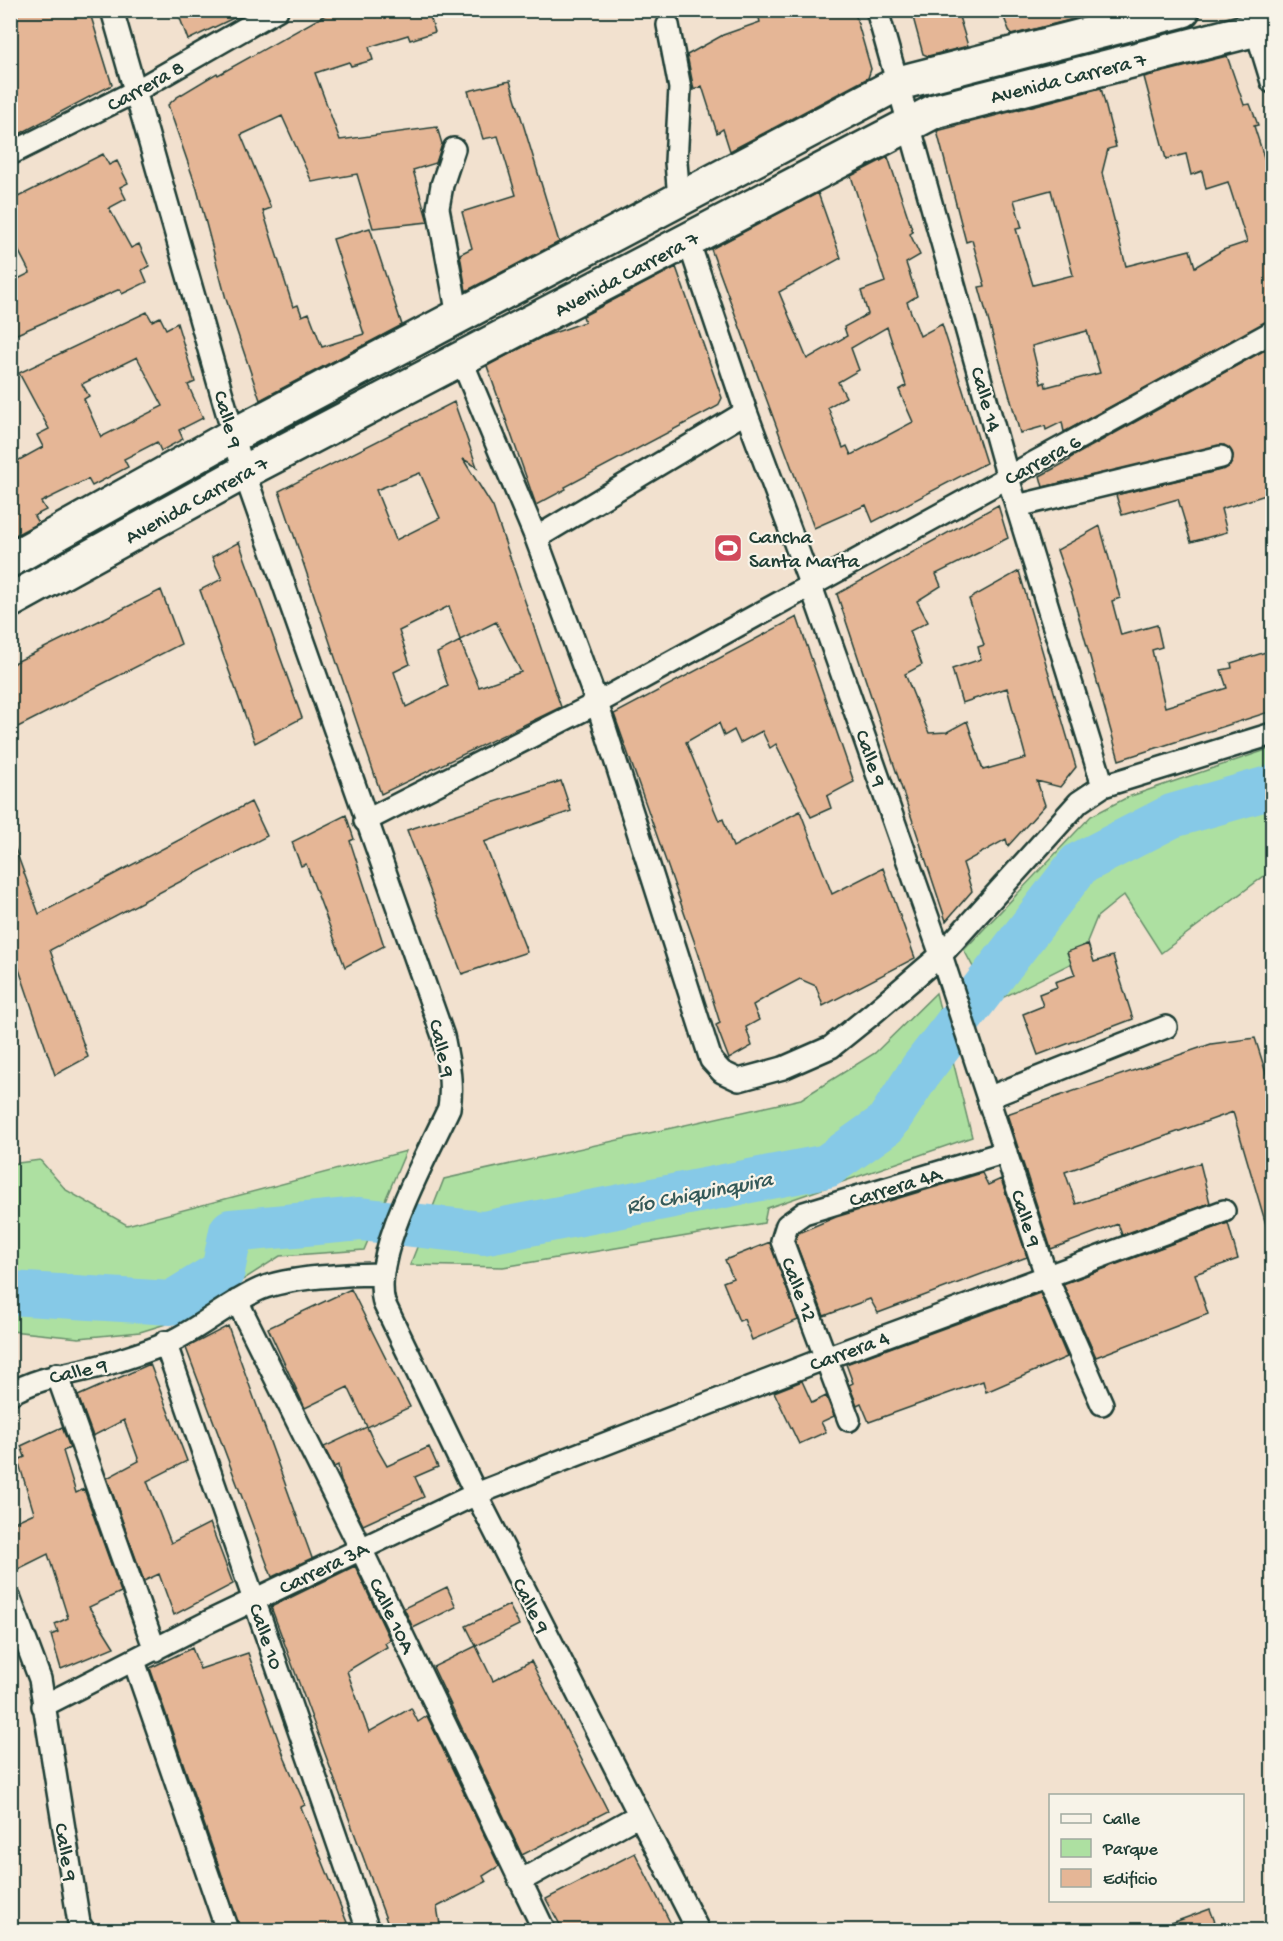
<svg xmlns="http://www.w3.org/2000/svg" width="1283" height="1941" font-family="'Gochi Hand',sans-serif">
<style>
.green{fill:#ade0a1;stroke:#668e6a;stroke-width:1.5}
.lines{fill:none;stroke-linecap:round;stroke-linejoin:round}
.river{stroke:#86c9e7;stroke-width:44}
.building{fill:#e5b696;stroke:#1f3d34;stroke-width:1.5;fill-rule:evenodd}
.minor-casing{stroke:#1f3d34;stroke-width:26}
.primary-casing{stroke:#1f3d34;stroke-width:38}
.minor{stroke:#f7f3e8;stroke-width:21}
.primary{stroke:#f7f3e8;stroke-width:33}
.labels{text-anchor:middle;stroke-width:4.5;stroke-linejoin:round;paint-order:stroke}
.street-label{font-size:21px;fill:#1f3d34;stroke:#f7f3e8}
.poi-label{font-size:21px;fill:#1f3d34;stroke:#f7f3e8;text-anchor:start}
.water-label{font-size:22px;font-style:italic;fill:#345958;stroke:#f7f3e8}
</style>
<rect width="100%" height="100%" fill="#f2e1cf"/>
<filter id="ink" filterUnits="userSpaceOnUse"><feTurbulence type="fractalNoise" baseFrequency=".0167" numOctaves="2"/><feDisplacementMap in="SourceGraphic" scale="12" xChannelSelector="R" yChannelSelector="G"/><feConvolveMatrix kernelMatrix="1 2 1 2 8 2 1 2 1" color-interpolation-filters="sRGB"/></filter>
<g filter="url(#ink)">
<path class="green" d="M 1272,748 L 1272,870 L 1161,953 L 1124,895 L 1097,917 L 1080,959 L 992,1003 L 964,950 L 1091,816 L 1128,797 Z
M 936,993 L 972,1137 L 767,1208 L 764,1223 L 503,1267 L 410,1265 L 444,1179 L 801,1099 L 875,1053 Z
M 406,1151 L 364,1250 L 280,1256 L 182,1319 L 140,1332 L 79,1338 L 11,1331 L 11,1164 L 40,1160 L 66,1190 L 127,1225 Z"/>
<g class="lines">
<path class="river" d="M 10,1293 L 171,1303 L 223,1271 L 231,1231 L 360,1219 L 483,1233 L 827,1166 L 886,1124 L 921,1070 L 1079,864 L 1172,816 L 1272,787"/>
</g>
<path class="building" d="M 29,10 L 89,10 L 112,85 L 10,139 L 10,17 Z
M 177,10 L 250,10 L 188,40 Z
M 334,10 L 428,10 L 435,32 L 410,40 L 408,35 L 369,47 L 373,60 L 351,66 L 349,62 L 315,73 L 340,140 L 437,127 L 442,144 L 436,163 L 413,170 L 428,222 L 373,228 L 357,174 L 312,182 L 282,116 L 241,135 L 271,208 L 263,211 L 293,307 L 298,305 L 302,316 L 309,313 L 322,347 L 364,334 L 333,239 L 370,228 L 402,325 L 260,400 L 226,299 L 197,189 L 168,105 L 177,97 L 217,73 L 218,75 Z
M 757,10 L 854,10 L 871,69 L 868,78 L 730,151 L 723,129 L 717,133 L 702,86 L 694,90 L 687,55 L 723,35 L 760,22 Z
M 911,10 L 957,10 L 968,46 L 928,56 L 923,54 Z
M 1001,10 L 1089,10 L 1089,15 L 1011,35 Z
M 1227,56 L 1244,105 L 1250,104 L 1258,125 L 1254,126 L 1272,182 L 1272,319 L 1064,432 L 1062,422 L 1046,430 L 1045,426 L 1020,433 L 979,287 L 985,286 L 972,240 L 966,242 L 937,131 L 1101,88 L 1116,147 L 1108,149 L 1102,173 L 1126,266 L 1190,250 L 1195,267 L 1223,250 L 1247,242 L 1228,182 L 1206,189 L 1202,171 L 1191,175 L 1186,154 L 1166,159 L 1144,77 ZM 1051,190 L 1073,275 L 1033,285 L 1016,229 L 1022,228 L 1014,200 ZM 1087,331 L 1100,373 L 1046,387 L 1045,382 L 1041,384 L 1032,346 Z
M 510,81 L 559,242 L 466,291 L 460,254 L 472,248 L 462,212 L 516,195 L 498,136 L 483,139 L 468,91 Z
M 103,154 L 109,165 L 117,161 L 128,183 L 120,187 L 126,199 L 109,208 L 131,248 L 139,244 L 149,266 L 142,270 L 147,282 L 122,294 L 120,289 L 10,337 L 10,283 L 30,273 L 10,234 L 10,201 Z
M 888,157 L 913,232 L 910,234 L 920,255 L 906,263 L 917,296 L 907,302 L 920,336 L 942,324 L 986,463 L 873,522 L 866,505 L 814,528 L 711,249 L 818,193 L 841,258 L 779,292 L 807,359 L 847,336 L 844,327 L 868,314 L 861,291 L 885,282 L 851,176 ZM 887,327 L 906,386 L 899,390 L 913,422 L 851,455 L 847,446 L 843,448 L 828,407 L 846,397 L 838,382 L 859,370 L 851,348 Z
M 676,267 L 722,398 L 718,406 L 565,487 L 566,489 L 536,505 L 487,366 L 542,337 L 585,322 L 583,316 Z
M 147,312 L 152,321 L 160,317 L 166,329 L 177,323 L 195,382 L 188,385 L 203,418 L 179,430 L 183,439 L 161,451 L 157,442 L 124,459 L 128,467 L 92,486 L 88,479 L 41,502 L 46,510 L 34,516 L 38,523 L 10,538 L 10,465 L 43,447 L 37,435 L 49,429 L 19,373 ZM 137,357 L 163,406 L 101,437 L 84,399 L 89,396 L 82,384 Z
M 1272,346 L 1272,493 L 1221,509 L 1227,532 L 1191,542 L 1178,499 L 1122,515 L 1116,495 L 1225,469 L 1230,466 L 1233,455 L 1224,445 L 1043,487 L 1040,476 L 1070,460 L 1070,458 Z
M 454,402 L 477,467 L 463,459 L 493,507 L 561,707 L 381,794 L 279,491 ZM 420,473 L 440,518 L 396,540 L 376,490 ZM 449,606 L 460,640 L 496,622 L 521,672 L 479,687 L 460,641 L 437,653 L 448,686 L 406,707 L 394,672 L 410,664 L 399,631 Z
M 998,505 L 1008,538 L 936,574 L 941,586 L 917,601 L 928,622 L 910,631 L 922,665 L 905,674 L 929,733 L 947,732 L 967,721 L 983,770 L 1026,758 L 1007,688 L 962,703 L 952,669 L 981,659 L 978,647 L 984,645 L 969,599 L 1019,571 L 1076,767 L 1060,787 L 1037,781 L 1045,805 L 1008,846 L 1006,839 L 963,863 L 972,891 L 946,921 L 837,594 Z
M 1100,526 L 1120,598 L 1112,601 L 1121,635 L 1157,625 L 1162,647 L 1152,650 L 1165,707 L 1227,688 L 1221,670 L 1232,668 L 1231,663 L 1272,650 L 1272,711 L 1119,760 L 1072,593 L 1057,550 Z
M 239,542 L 302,718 L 255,743 L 200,590 L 222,579 L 212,557 Z
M 161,590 L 181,644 L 10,731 L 10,665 Z
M 797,617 L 854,782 L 827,796 L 831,808 L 811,817 L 776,744 L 770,748 L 762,731 L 740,743 L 734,730 L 724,736 L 719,723 L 686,742 L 719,821 L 723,819 L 733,847 L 800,811 L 832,894 L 883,868 L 915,958 L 823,1006 L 816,986 L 800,979 L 768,996 L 753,1005 L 759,1020 L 746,1027 L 752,1046 L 729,1059 L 716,1025 L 720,1023 L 698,952 L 614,714 Z
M 561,781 L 571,811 L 484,842 L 527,952 L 462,974 L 407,830 Z
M 251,802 L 267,836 L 50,950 L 88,1057 L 55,1075 L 10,943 L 10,844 L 13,843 L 39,914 Z
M 346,815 L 354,839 L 350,841 L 384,946 L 345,967 L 306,864 L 301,866 L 292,842 Z
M 1088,944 L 1094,962 L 1113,956 L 1133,1019 L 1038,1055 L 1023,1014 L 1043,1006 L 1039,994 L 1057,987 L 1055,982 L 1075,975 L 1067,952 Z
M 1255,1038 L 1272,1092 L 1272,1227 L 1267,1228 L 1233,1112 L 1065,1172 L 1076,1204 L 1200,1163 L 1210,1203 L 1122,1235 L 1118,1224 L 1051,1249 L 1007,1114 L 1211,1044 Z
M 982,1173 L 988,1185 L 1001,1179 L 1027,1257 L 878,1313 L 870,1299 L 824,1316 L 795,1241 L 798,1233 L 836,1217 Z
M 1228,1223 L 1238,1259 L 1195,1274 L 1208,1314 L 1096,1357 L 1063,1284 Z
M 770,1242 L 798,1320 L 752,1340 L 744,1319 L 739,1321 L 723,1282 L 733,1278 L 725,1260 Z
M 351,1289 L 410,1407 L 367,1427 L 376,1447 L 387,1466 L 429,1447 L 438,1467 L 415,1477 L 424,1497 L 363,1525 L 341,1481 L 338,1465 L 334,1467 L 324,1447 L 367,1427 L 348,1387 L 305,1408 L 268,1328 Z
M 1040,1293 L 1067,1357 L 986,1392 L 983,1381 L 869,1422 L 861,1403 L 857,1405 L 849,1385 L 853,1383 L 846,1364 Z
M 228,1326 L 312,1558 L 272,1577 L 186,1348 Z
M 150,1364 L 187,1461 L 147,1481 L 171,1543 L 210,1523 L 233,1584 L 174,1615 L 159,1574 L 144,1581 L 107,1478 L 139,1461 L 124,1420 L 93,1436 L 78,1396 Z
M 802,1381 L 812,1403 L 826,1396 L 834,1416 L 821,1422 L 826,1432 L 799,1444 L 774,1392 Z
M 62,1427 L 70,1448 L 63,1451 L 76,1493 L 84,1489 L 121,1592 L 89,1607 L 114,1647 L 61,1669 L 51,1635 L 58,1632 L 55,1624 L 68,1618 L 48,1554 L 10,1573 L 10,1524 L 34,1513 L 18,1460 L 25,1457 L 21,1446 Z
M 355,1566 L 390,1640 L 385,1643 L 387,1647 L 347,1671 L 369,1732 L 411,1708 L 418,1722 L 427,1716 L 499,1866 L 483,1876 L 486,1882 L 437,1907 L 441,1930 L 390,1930 L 271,1607 Z
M 447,1587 L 456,1607 L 413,1628 L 404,1608 Z
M 509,1605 L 519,1625 L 476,1646 L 466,1626 Z
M 476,1646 L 493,1681 L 531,1661 L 608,1811 L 522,1855 L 433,1667 Z
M 192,1648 L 200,1669 L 248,1653 L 285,1759 L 305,1805 L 301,1807 L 350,1930 L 241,1930 L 150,1668 Z
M 635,1853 L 674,1930 L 563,1930 L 546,1899 Z
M 1210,1909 L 1218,1930 L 1159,1930 L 1158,1928 Z"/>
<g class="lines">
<g class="minor-casing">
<path id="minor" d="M 112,10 L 244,472 L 443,1036 C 448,1061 453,1083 449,1108 C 427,1156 371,1253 384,1303 L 476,1494 L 698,1930
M 877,10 L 1008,478 L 1103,786
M 1250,10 L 1272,82
M 668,25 L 680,88 L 676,162 L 679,199
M 454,149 L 442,185 L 438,208 L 458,316
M 10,154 L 134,92 L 277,10
M 688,240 L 746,412 L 811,586 L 941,955 L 1047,1278 L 1102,1404
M 461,359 L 536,538 L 597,703 L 711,1060 L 722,1072 L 739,1080 L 783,1068 L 831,1047 L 872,1014 L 941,955 L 1079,802 L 1103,786 L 1272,734
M 1017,506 L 1221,457
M 536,538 L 746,412
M 365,821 L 597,703 L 1272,332
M 990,1097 L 1166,1027
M 237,1301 L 361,1549 L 544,1930
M 165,1342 L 368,1930
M 57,1374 L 155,1650
M 10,1394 C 43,1374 78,1374 114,1362 C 135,1355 159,1348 178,1338 C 206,1323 231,1302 260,1289 C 288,1277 351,1274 382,1274
M 849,1420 L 782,1241 L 787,1225 L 804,1213 L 1006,1152
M 10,1599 L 40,1679 L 79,1923 L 83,1930
M 134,1661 L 227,1930
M 43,1706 L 208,1622 L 476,1494 L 826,1358 L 1224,1211
M 520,1881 L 639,1815"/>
</g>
<g class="primary-casing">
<path id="primary" d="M 10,560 L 234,435 L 899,83 L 1183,10
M 10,601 L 244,472 L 935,111 L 1272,25"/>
</g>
<use href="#minor" class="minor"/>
<use href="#primary" class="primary"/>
</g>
</g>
<defs>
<g id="stadium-square" transform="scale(1.5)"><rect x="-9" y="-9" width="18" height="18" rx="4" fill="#d1495b" stroke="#f7f3e8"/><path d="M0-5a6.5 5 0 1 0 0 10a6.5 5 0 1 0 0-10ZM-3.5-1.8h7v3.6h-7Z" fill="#fff"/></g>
</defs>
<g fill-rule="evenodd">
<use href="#stadium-square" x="728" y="548"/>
</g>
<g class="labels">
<g class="street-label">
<text transform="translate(1068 77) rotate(-14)" y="7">Avenida Carrera 7</text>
<text transform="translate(145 85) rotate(-29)" y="7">Carrera 8</text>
<text transform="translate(626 273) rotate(-28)" y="7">Avenida Carrera 7</text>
<text transform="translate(987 399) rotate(74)" y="7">Calle 14</text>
<text transform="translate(229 419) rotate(74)" y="7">Calle 9</text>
<text transform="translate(1042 459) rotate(-29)" y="7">Carrera 6</text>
<text transform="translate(196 499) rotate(-29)" y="7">Avenida Carrera 7</text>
<text transform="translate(872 758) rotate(71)" y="7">Calle 9</text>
<text transform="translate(443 1048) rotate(77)" y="7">Calle 9</text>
<text transform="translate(895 1186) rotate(-17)" y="7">Carrera 4A</text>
<text transform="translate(1027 1218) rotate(72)" y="7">Calle 9</text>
<text transform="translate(800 1289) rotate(69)" y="7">Calle 12</text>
<text transform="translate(849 1350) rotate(-20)" y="7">Carrera 4</text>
<text transform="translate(78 1370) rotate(-13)" y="7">Calle 9</text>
<text transform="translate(323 1567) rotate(-26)" y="7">Carrera 3A</text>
<text transform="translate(532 1605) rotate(63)" y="7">Calle 9</text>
<text transform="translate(393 1615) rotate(64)" y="7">Calle 10A</text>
<text transform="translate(267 1636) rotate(71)" y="7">Calle 10</text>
<text transform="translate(67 1852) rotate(80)" y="7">Calle 9</text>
</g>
<g class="poi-label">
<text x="749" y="543">Cancha<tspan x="749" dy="24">Santa Marta</tspan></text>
</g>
<g class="water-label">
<text transform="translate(699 1191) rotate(-11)" y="8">Río Chiquinquira</text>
</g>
</g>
<rect width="1283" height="1941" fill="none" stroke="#f7f3e8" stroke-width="36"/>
<rect x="18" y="18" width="1247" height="1905" fill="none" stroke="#1f3d34" stroke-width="2" filter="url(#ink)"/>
<rect x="1049" y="1794" width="195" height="108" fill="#f7f3e8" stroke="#a1aaa0" stroke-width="1.5"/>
<rect x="1061" y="1814" width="30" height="9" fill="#f7f3e8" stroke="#a1aaa0" stroke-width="1.5"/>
<text x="1103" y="1824" font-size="18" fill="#1f3d34">Calle</text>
<rect x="1061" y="1839" width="30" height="18" fill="#ade0a1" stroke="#a1aaa0" stroke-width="1.5"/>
<text x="1103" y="1854" font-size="18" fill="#1f3d34">Parque</text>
<rect x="1061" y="1869" width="30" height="18" fill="#e5b696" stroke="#a1aaa0" stroke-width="1.5"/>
<text x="1103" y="1884" font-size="18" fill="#1f3d34">Edificio</text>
</svg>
